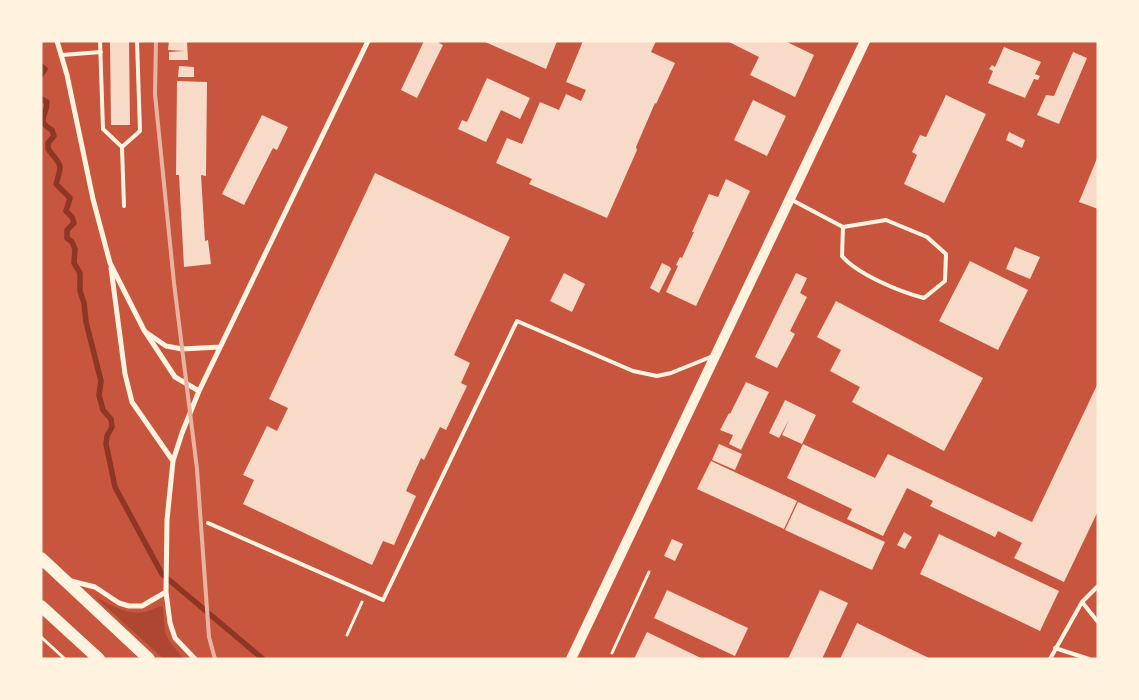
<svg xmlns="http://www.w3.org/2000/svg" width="1139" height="700" font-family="Lora,serif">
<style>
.green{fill:#ae4732}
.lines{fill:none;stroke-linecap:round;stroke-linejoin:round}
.stream{stroke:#8f3625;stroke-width:5.5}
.building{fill:#f7dbc8}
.path{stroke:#fff3e0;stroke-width:3}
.service{stroke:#fff3e0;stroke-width:4}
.minor{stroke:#fff3e0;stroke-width:5}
.secondary{stroke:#fff3e0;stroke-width:10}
.primary{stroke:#fff3e0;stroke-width:12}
.rail{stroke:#e9b49f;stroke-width:4}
</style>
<rect width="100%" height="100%" fill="#c8553d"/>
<path class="green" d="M 95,597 C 118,608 134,621 159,606 L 163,607 L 165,632 L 169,641 L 184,659 L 164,659 Z"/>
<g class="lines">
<path class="stream" d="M 41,66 L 45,69 L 41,75
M 41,99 L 47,102 C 47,116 35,121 52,130 L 54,136 L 48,143 L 48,149 C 61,166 63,162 56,184 L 70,198 L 66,211 L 72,217 L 74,223 L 67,230 L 67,238 L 72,242 L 75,249 L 74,263 L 80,273 L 80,291 L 84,303 L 86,322 L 101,381 L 99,395 L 103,410 L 111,419 L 112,427 L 107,436 L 106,444 L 115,487 L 162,574 L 263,659"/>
</g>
<path class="building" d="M 110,41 L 129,41 L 130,125 L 111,125 Z
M 169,41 L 187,41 L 188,60 L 169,60 L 169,52 L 184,51 L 168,50 Z
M 424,41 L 440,41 L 439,43 L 443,45 L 417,98 L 401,90 Z
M 483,41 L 557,41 L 546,69 Z
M 583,41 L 656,41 L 651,52 L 675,63 L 656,104 L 655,103 L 636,147 L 637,150 L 607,218 L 529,184 L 532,179 L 496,163 L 507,138 L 522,144 L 540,102 L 559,110 L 566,94 L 581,101 L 586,90 L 566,82 Z
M 727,41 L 785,41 L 814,55 L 795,97 L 750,75 L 759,57 Z
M 1004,47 L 1041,62 L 1035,74 L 1040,76 L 1038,80 L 1034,79 L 1025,98 L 988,83 L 993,71 L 989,69 L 992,65 L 995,67 Z
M 1073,52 L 1087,58 L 1059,124 L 1037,115 L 1046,95 L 1054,96 Z
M 179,66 L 194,67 L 194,77 L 178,77 Z
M 487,78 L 530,98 L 520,119 L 501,110 L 486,142 L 458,129 L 462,120 L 467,122 Z
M 177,81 L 207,82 L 206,176 L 201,175 L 205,241 L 208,240 L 211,264 L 184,267 L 179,175 L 176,175 Z
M 946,95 L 986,114 L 944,203 L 904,184 L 917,155 L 912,152 L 920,135 L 926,137 Z
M 753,100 L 786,116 L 767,156 L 734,140 Z
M 262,115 L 288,127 L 277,150 L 273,148 L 244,205 L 222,194 Z
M 1009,132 L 1025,140 L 1022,148 L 1006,140 Z
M 1098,156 L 1098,209 L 1079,202 Z
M 375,173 L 510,237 L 454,355 L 470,363 L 461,383 L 467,386 L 446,430 L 440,427 L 424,460 L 421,458 L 406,491 L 416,496 L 394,545 L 383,541 L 372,565 L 243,504 L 254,480 L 243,475 L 267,426 L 277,431 L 288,408 L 269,399 Z
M 726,179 L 750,191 L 696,306 L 666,292 L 678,266 L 676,265 L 680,257 L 682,258 L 694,232 L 692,232 L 709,194 L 718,197 Z
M 1015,247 L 1040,257 L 1030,279 L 1006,269 Z
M 970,261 L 1028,290 L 998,350 L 939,321 Z
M 662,263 L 670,267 L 671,269 L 659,293 L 650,288 Z
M 564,273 L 585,284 L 572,312 L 550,301 Z
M 796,273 L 807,278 L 800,293 L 807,297 L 790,331 L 795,334 L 777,368 L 755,357 Z
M 836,301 L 983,378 L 944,451 L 852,402 L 860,387 L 830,371 L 841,350 L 817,337 Z
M 746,382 L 769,392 L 741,450 L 729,444 L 733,435 L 720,430 L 729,413 L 730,414 Z
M 1098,383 L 1098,511 L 1064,582 L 1014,558 L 1022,543 L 998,531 L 995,537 L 930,506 L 933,501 L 907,488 L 883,536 L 847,519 L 852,509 L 787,478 L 803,444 L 875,478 L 888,454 L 1032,522 Z
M 785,400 L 816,415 L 802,444 L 782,435 L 789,420 L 779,438 L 769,433 Z
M 719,444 L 742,454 L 735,470 L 712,460 Z
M 711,461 L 797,501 L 784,529 L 697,489 Z
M 798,502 L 885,542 L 872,570 L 785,530 Z
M 904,532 L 912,537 L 905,549 L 897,545 Z
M 939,534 L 1059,591 L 1040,631 L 920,574 Z
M 672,539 L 683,544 L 675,561 L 664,556 Z
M 667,590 L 748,628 L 735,656 L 654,618 Z
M 820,590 L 848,603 L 822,659 L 788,659 Z
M 857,623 L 931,659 L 840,659 Z
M 647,632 L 703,659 L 634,659 Z"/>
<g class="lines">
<path class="path" d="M 347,635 L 362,602
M 41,637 L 65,659
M 612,653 L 649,572"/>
<path class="service" d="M 100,41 L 103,129 L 122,147 L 140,131 L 137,41
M 62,55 L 101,52
M 122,147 L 124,206
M 792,200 L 843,227 L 842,256 C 857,274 900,292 924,298 L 945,281 L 946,254 L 927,237 L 886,220 L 843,227
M 208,523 L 383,600 L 517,321 L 633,371 L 657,376 L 671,373 L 713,356
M 1082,602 L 1098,622
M 1055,648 L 1089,659
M 1050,659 L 1082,602 L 1098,586"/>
<path class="minor" d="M 57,41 L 67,75 L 93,199 L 110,263 L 144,330 L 175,377 L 199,391
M 111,268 L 125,374 L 132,402 L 173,461
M 147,333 L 166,346 L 182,349 L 220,347
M 71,581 L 95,587 L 119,603 L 129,606 L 142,606 L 166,592
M 195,659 L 175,638 L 170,623 L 166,592 L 167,520 L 173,461 L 182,433 L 199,391 L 368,41"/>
<path class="secondary" d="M 571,659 L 865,41"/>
<path class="primary" d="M 41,558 L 149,659
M 41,606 L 99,659"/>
<path class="rail" d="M 156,41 L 155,94 L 174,283 L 197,469 L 209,637 L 215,659"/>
</g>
<rect width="1139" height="700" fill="none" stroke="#fff3e0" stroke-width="85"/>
</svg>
